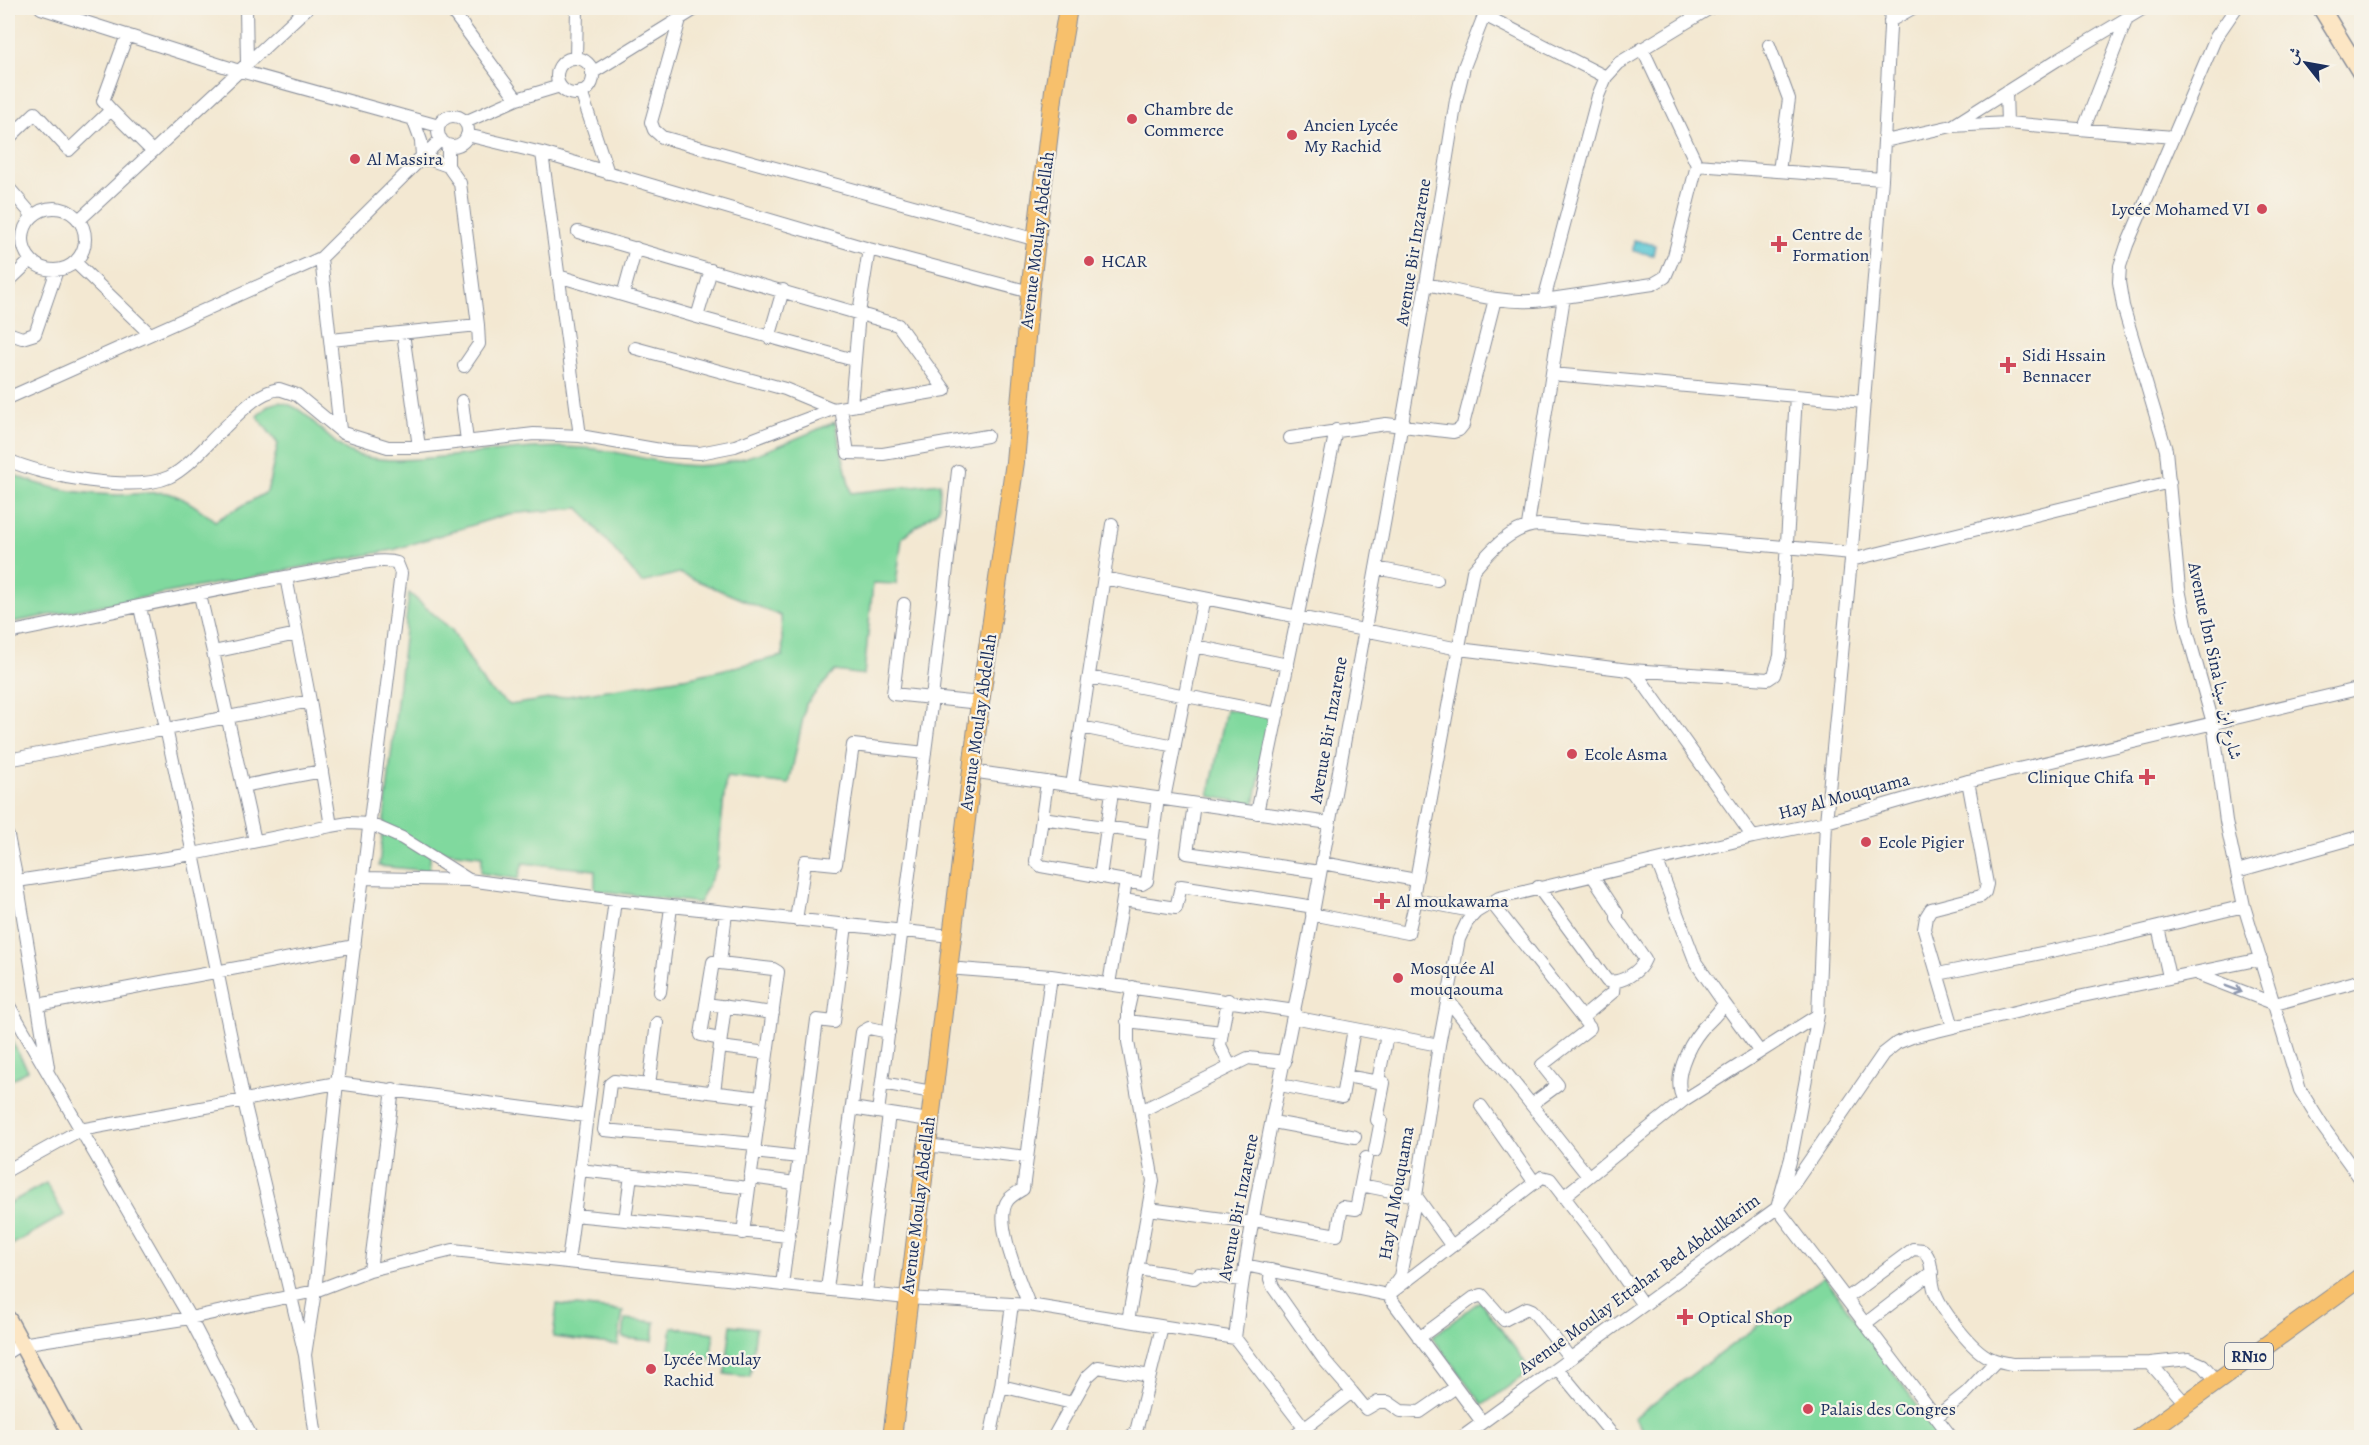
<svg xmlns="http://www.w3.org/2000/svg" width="2369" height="1445" font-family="Alegreya,Amiri,serif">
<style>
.green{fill:#80d99e;stroke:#4e847e;stroke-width:1.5}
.water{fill:#5cc8d4;stroke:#3c7c99;stroke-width:1.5}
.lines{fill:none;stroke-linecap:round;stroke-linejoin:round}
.street-casing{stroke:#878c98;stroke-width:14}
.secondary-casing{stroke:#878c98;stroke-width:19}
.primary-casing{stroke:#878c98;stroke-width:20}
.street{stroke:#fff;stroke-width:12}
.secondary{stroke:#fce6c4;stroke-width:16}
.primary{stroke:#f7c06c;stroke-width:18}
.oneway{stroke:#8d97ae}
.poi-dot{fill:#d1495b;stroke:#f7f3e8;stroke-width:2}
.labels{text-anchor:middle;stroke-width:4.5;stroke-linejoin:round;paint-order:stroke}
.shield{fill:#f7f3e8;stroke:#5d6a87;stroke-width:1.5}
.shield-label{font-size:16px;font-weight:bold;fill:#1b2f5e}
.poi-label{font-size:18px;fill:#1b2f5e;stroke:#f7f3e8;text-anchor:start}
.street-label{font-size:18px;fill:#1b2f5e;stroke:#f7f3e8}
</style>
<rect width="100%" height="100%" fill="#f7f3e8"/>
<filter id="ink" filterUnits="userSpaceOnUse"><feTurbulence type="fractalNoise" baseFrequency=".0167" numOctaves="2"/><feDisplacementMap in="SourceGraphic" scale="12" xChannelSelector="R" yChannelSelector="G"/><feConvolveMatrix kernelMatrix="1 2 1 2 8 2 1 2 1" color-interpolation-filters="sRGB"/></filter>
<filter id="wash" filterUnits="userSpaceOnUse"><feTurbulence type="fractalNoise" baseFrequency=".008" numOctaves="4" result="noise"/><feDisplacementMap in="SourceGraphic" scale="24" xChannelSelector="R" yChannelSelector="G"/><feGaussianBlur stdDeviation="1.35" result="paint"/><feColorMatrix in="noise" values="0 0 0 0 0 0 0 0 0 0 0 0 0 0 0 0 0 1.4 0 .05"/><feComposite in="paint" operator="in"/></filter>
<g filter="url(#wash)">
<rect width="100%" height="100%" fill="#f3e8d2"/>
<path class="green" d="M 279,402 C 313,407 324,446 361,456 C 391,463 421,459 452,456 C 502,451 552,443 602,450 C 643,456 682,472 724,463 C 762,455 799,437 835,422 L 851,493 L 940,483 L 939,509 L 902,538 L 896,584 L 873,583 L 864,675 L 835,671 L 806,704 L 789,784 L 726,777 L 717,867 L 699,903 L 595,890 L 595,870 L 523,863 L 518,879 L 481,873 L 482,856 L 431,850 L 429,871 L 379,866 L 409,593 L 452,630 L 486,687 L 510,705 L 690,677 L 783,656 L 781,616 L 679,573 L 642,583 L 579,508 L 508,514 L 393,550 L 8,623 L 8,472 C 41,488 79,494 117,495 C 127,495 162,491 168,493 C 186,498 201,510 215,521 L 267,492 L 278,444 L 257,416 L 269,405 Z
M 1226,709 L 1271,717 L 1254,805 L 1209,796 Z
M 8,1035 L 28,1070 L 8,1082 Z
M 46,1183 L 64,1215 L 8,1247 L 8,1204 Z
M 1824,1276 L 1940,1437 L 1649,1437 L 1634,1418 Z
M 1480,1301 L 1531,1370 L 1483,1405 L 1432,1337 Z
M 557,1304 L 623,1311 L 618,1345 L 553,1337 Z
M 625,1319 L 655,1322 L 653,1341 L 623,1338 Z
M 731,1325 L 756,1328 L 750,1377 L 725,1374 Z
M 672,1327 L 714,1333 L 710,1361 L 668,1356 Z"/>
<path class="water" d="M 1634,240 L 1655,245 L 1653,255 L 1633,251 Z"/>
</g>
<g filter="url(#ink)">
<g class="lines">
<g class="street-casing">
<path id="street" d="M 41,8 L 233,69 L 439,126
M 246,8 L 247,63
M 450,8 L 517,99
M 1891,8 L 1882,179 L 1851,560 L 1826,822 L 1818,1015 L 1791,1158 L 1777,1208 L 1952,1438
M 2236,8 L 2216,37 L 2127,245 L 2120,266 L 2119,282 L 2123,306 L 2166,450 L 2179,589 L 2188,634 L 2213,723 L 2226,821 L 2244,906 L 2300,1090 L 2323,1127 L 2362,1181
M 8,9 L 10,8
M 1484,15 L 1606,77
M 680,19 L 651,122 L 654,130 L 662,137 L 1037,240
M 1890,21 L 1913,8
M 1769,45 L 1789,99 L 1779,171
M 1642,48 L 1697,165
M 576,58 L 577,8
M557 76a18 18 0 1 1 36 0a18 18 0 1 1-36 0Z
M 592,73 L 697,8
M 581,92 L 608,173
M 2006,92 L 2007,123
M 111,110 L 152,151
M438 131a15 15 0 1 1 30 0a15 15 0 1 1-30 0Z
M 413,119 L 421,141 L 422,156
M 465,122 L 517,99 L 560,86
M 1954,125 L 2057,60 L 2144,8
M 2084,128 L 2127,18
M 467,135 L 542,153 L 869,249 L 1030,292
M 8,139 L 35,113 L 69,150 L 111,110 L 103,101 L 127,35
M 1885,141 L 1952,126 L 2007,123 L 2173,137
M 448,145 L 448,166 L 460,183 L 478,325 L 479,344 L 464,366
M 542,153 L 580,436
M 418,160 L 431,160 L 448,166
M 8,187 L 33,216
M23 239a31 31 0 1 1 62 0a31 31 0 1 1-62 0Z
M 79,220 L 307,8
M 578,232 L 898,325 L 945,390 L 851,406
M 321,258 L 340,430
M 75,262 L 150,334
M 558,276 L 697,317 L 854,360
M 8,282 L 31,260
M 1427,284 C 1466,293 1505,305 1544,300 L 1598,96 L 1606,77 L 1619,63 L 1710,8
M 623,295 L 636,248
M 1544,300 L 1653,284 L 1665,277 L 1674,256 L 1697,165 L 1882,179
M 697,317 L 711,270
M 8,333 L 22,338 L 35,334 L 57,270
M 403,333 L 419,447
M 769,338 L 783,290
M 331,340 L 478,325
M 635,348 L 785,389 L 833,409
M 1552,374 L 1864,402
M 8,398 L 321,258 L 441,139
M 462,401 L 467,441
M 841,408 L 848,453 L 883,454 L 987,436
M 1290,438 L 1386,424 L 1453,432 L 1459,430 L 1463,425 L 1495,299
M 8,460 C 42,476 134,493 169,477 C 188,468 208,443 224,428 C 240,413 256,393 279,389 L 297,395 L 343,433 L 388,447 L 419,447 L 534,434 L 580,436 L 666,451 L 700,453 L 735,446 L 833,409 L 851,406 L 859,313 L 869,249
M 1528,525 L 1564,297
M 1851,560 L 2170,482
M 1376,568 L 1437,580
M 286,577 L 310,701
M 1104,578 L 1459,649 L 1629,670 L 1636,673 L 1753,837
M 200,595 L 213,652 L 297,634
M 904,604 L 893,694 L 980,703
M 8,633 C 113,612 219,588 325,570 C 344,567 380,557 397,563 L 401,573 L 337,1083 L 315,1291 L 305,1355 L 316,1438
M 1195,646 L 1288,665
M 213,652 L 255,841
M 1630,670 L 1768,679 L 1774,675 L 1780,656 L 1796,396
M 1089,677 L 1278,714
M 1081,727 L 1175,746
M 8,760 L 310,701 L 331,826
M 971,771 L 1329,823
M 1047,782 L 1036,861 L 1041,866 L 1142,884 L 1147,881 L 1158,798
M 243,786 L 322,771
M 1072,786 L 1112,524
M 1164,799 L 1204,598
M 1194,804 L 1187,853 L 1320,872
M 1257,813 L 1336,430
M 1042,818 L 1153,834
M 8,836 L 17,881 L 193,854 L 140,607
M 1322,863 L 1416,880 L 1473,571 C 1490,551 1511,526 1539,525 L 1852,553
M 2237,871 L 2362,836
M 1100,877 L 1112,792
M 363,878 L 468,880
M 1416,880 L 1414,892 L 1416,900 L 1476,912
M 17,881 L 48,1067
M 1538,887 L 1607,981 C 1621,984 1640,972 1645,959 L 1617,919 L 1617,913 L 1592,875
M 1123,900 L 1176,908 L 1181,886 L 1314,907
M 1491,902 L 1590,1028 L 1542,1065 L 1558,1085 L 1532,1104
M 1312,914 L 1408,933 L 1416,900
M 796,920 L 805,861 L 836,864 L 853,745 L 925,753
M 2158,927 L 2169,977
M 720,963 L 773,969 L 778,972 L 743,1233
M 947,968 L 1051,976 L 1295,1011
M 2195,973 L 2275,1004 L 2362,980
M 1938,974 L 2105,940 L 2244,906
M 1109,984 L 1126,881
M 660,992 L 671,907
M 1448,1000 L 1588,1176
M 1724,1003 L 1760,1052 L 1818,1015
M 8,1004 L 190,1318 L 252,1438
M 706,1004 L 773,1013
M 38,1005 L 355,946
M 1293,1017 L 1439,1045 L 1459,939 L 1467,922 L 1476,912 L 1499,898 L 1753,837 L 1826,822 L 1968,781 L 2362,688
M 1582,1018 L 1613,992 L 1614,982
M 1127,1021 L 1222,1032 L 1228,1000
M 1953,1027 L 1924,929 L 1926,917 L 1931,909 L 1981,896 L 1985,892 L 1987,884 L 1968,781
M 1222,1032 L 1220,1045 L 1230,1066
M 720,1039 L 701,1035 L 713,962 L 720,963 L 726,913
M 720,1047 L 767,1053
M 1346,1076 L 1384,1083 L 1377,1120 L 1381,1120 L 1375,1151
M 1378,1081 L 1387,1035
M 882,1083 L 932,1092
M 649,1085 L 657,1023
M 1280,1085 L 1342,1097 L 1354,1029
M 714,1092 L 725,1006
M 1684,1100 L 1760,1052
M 1481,1106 L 1535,1183
M 852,1108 L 929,1120
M 1141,1111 L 1248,1058 L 1285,1062
M 878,1112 L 932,698 L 958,471
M 1273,1122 L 1355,1137
M 755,1144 L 604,1130 L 610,1084 L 614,1081 L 761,1098
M 926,1145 L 1027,1157
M 754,1152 L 799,1157
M 8,1170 L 80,1130 L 337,1083 L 586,1116
M 579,1170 L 749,1188
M 750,1177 L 795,1183
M 1361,1185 L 1416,1196 L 1451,1245
M 1563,1197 L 1684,1100 C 1671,1080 1688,1046 1702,1029 C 1710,1020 1718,1015 1724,1003 L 1696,963 L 1657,861
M 1149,1209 L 1253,1223
M 574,1215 L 788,1236
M 625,1220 L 631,1175
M 1254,1220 L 1337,1235 L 1342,1207 L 1356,1209 L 1366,1158
M 568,1262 L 615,900
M 1245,1265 L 1388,1295
M 1138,1269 L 1194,1278 L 1199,1274 L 1242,1280
M 370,1270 L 393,1089
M 1271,1270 L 1270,1279 L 1273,1287 L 1325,1361 L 1352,1392
M 782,1285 L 817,1020 L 834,1022 L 846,925
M 827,1289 L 862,1032 L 869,1028 L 889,1032
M 1391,1289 L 1400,1276 L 1416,1196 L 1439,1045
M 866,1293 L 889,1114
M 1388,1295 L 1542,1177 L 1550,1179 L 1601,1245 L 1643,1305
M 1388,1295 L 1482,1422
M 1847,1298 L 1913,1249 L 1923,1250 C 1934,1261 1930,1274 1934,1289 C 1939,1307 1969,1346 1986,1356 C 1994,1361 2002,1362 2012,1364 L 2150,1363 L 2189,1359 L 2203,1365 L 2216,1380
M 1029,1305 C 1021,1283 992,1220 1008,1200 C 1011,1196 1018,1192 1023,1189 L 1051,976
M 1128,1321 L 1153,1181 L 1128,1042 L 1128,1009 L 1133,987
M 1866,1323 L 1932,1272
M 1419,1338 L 1473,1298 L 1482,1295 L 1504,1320 L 1527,1308 L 1532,1310 L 1570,1358
M 8,1352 L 21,1344 L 190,1318 L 315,1291 L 370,1270 L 453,1250 L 907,1298 L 1029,1305 L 1235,1338
M 305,1355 L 244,1101 L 193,854 L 331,826 L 349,823 L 369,824 L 377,827 L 402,838 L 469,880 L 615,900 L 951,936
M 2150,1363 L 2185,1403
M 1557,1368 L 1610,1432 L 1617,1438
M 1001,1386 L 1072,1403
M 1936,1417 L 1966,1393 L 1996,1361
M 990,1438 L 1001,1386 L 1012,1304
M 1053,1438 L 1087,1377 L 1098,1367 L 1150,1376
M 1128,1438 L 1136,1432 L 1162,1327
M 1292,1438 L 1352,1392 L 1366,1409 L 1378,1402 L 1388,1402 L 1401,1411 L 1420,1412 L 1456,1387
M 1312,1438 L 1235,1338 C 1251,1204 1283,1072 1308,940 C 1359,661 1412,381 1456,100 L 1464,67 L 1487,8
M 1461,1438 L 1777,1208 L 1883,1054 L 1897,1043 L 1912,1037 L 2073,998 L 2261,959"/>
</g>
<g class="secondary-casing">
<path id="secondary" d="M 2321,8 L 2362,75
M 8,1319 L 73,1438"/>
</g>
<g class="primary-casing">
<path id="primary" d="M 892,1438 L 980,703 L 1015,462 L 1030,292 L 1054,90 L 1068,8
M 2139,1438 L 2362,1276"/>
</g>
<use href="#street" class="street"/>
<use href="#secondary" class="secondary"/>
<use href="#primary" class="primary"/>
</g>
<defs><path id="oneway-shaft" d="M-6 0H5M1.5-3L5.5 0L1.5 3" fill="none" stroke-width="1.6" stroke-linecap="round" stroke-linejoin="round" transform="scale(1.5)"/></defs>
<use class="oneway" href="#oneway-shaft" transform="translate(2234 989) rotate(21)"/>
</g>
<g class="poi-dot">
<circle cx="1132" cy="119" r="6"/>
<circle cx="1292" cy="135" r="6"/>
<circle cx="355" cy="159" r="6"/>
<circle cx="2262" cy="209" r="6"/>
<path d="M1776 235h6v6h6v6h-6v6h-6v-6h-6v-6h6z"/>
<circle cx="1089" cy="261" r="6"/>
<path d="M2005 356h6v6h6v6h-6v6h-6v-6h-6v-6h6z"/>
<circle cx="1572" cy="754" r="6"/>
<path d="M2144 768h6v6h6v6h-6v6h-6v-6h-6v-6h6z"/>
<circle cx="1866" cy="842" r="6"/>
<path d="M1379 892h6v6h6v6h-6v6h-6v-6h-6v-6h6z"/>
<circle cx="1398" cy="978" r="6"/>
<path d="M1682 1308h6v6h6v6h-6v6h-6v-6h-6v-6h6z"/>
<circle cx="651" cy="1369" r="6"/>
<circle cx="1808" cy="1409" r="6"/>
</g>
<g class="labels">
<rect class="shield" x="2225" y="1343" width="48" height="26" rx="4.5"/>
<g class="shield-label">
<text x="2249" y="1362">RN10</text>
</g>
<g class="poi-label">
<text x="1144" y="115">Chambre de<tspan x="1144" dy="21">Commerce</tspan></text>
<text x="1304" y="131">Ancien Lycée<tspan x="1304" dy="21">My Rachid</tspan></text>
<text x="367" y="165">Al Massira</text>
<text x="2250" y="215" text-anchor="end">Lycée Mohamed VI</text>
<text x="1792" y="240">Centre de<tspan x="1792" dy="21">Formation</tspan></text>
<text x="1101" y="267">HCAR</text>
<text x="2022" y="361">Sidi Hssain<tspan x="2022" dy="21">Bennacer</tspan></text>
<text x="1584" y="760">Ecole Asma</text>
<text x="2134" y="783" text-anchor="end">Clinique Chifa</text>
<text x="1878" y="848">Ecole Pigier</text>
<text x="1396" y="907">Al moukawama</text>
<text x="1410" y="974">Mosquée Al<tspan x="1410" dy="21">mouqaouma</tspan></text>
<text x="1698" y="1323">Optical Shop</text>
<text x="663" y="1365">Lycée Moulay<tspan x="663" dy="21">Rachid</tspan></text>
<text x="1820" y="1415">Palais des Congres</text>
</g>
<g class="street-label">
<text transform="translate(1037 240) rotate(-83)" y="6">Avenue Moulay Abdellah</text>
<text transform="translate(1413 252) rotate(-81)" y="6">Avenue Bir Inzarene</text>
<text transform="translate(2215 661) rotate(78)" y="6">Avenue Ibn Sina شارع ابن سينا</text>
<text transform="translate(978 722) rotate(-82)" y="6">Avenue Moulay Abdellah</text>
<text transform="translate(1328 730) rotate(-80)" y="6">Avenue Bir Inzarene</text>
<text transform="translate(1844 796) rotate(-15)" y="6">Hay Al Mouquama</text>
<text transform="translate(1396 1193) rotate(-80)" y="6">Hay Al Mouquama</text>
<text transform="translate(918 1205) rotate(-83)" y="6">Avenue Moulay Abdellah</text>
<text transform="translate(1238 1207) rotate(-79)" y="6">Avenue Bir Inzarene</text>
<text transform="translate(1639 1284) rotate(-36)" y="6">Avenue Moulay Ettahar Bed Abdulkarim</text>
</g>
</g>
<rect width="2369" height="1445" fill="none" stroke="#f7f3e8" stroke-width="30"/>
<g transform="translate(2306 63) rotate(301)" stroke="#f7f3e8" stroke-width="4.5" paint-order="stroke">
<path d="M0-4.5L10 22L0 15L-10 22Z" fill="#1b2f5e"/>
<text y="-9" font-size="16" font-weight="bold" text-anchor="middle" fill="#1b2f5e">ش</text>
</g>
</svg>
